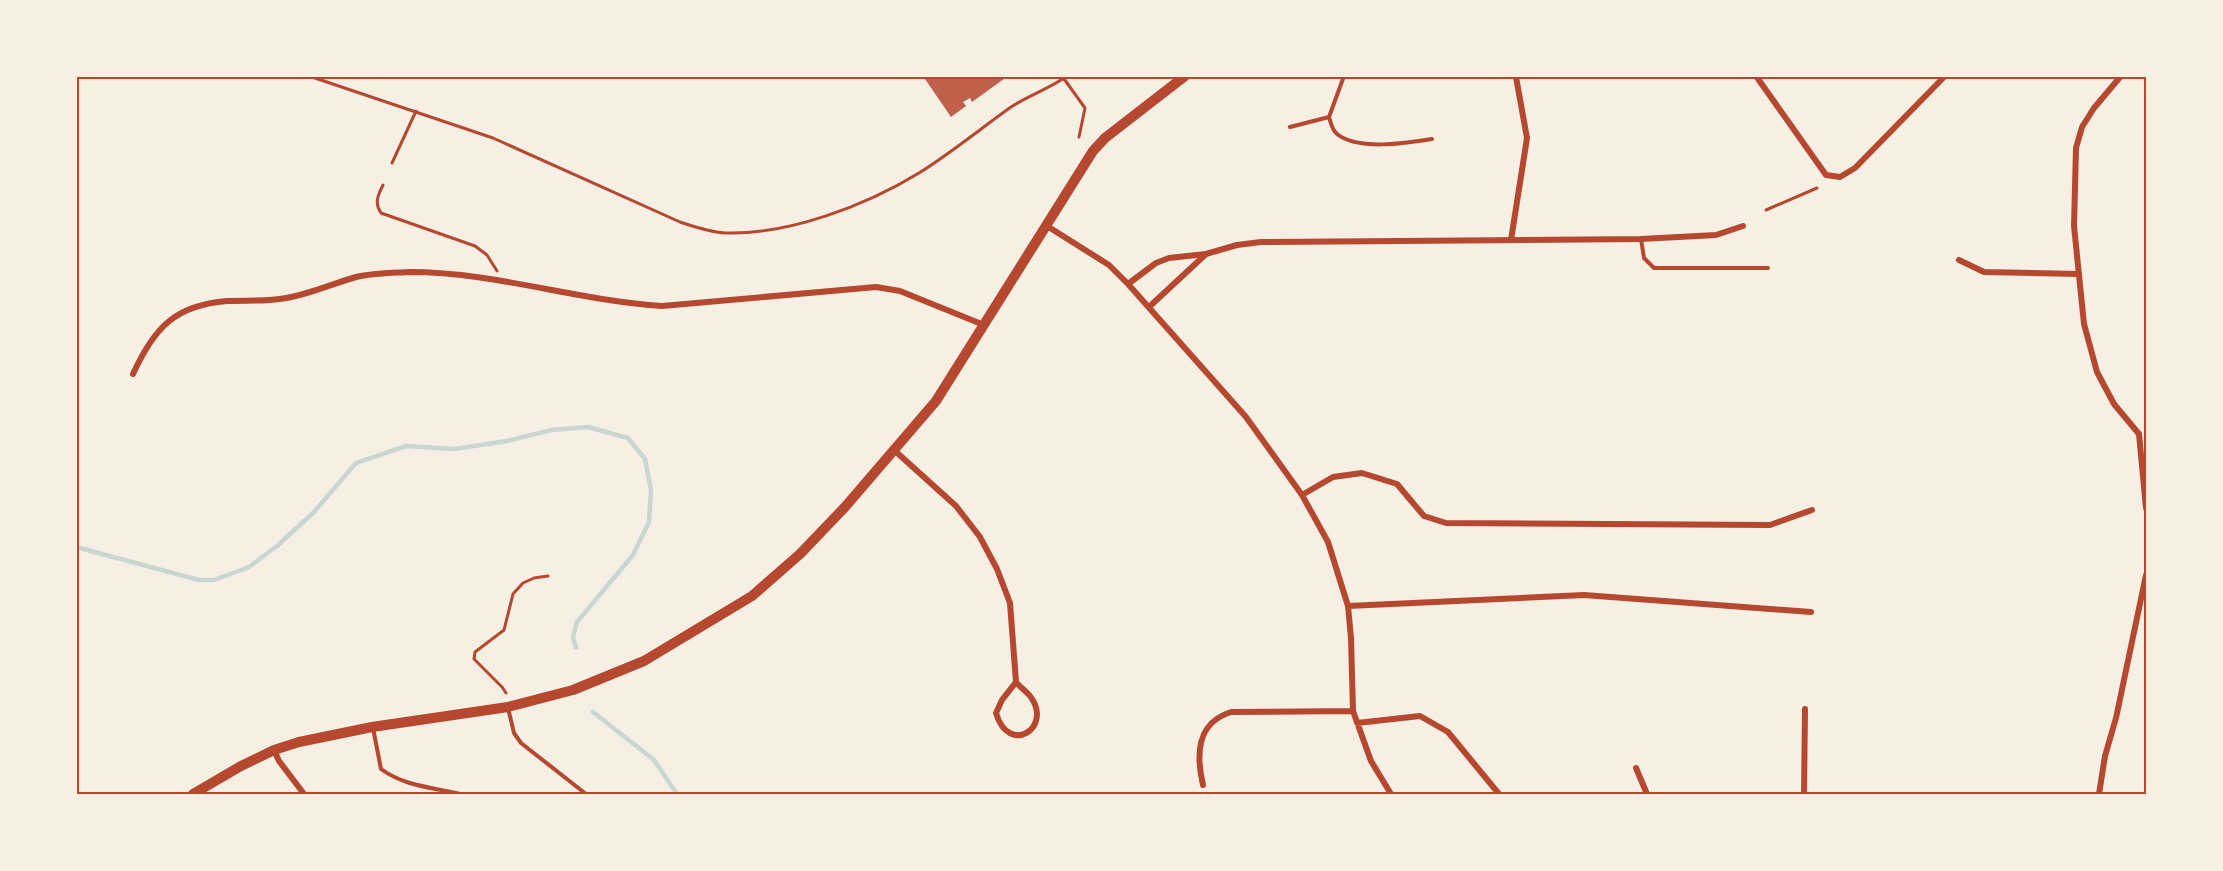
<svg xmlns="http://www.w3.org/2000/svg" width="2223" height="871" font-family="Merriweather,serif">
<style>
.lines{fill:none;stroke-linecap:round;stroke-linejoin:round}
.stream{stroke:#c9d6d2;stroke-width:4.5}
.building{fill:#bf614a}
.path{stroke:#b5482f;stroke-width:3}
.service{stroke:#b5482f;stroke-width:4}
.minor{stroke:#b5482f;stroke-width:6}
.tertiary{stroke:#b5482f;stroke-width:10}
.neatline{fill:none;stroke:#b5482f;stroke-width:2}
</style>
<rect width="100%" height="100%" fill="#f6efe4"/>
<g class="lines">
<path class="stream" d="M 76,547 L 199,580 L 214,580 L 249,567 L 277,546 L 314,512 L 356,463 L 406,446 L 454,449 L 507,441 L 551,430 L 588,427 L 628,438 L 645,459 L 651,490 L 649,522 L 633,555 L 577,622 L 573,637 L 576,648
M 593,712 L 654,760 L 677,794"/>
</g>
<path class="building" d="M 929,76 L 1008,76 L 972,102 L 970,98 L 963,102 L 966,106 L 951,117 L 925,79 Z"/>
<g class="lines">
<path class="path" d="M 309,76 L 493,138 L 680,222 C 695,227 709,232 725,233 C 788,235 865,206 919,173 C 951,153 980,129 1011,107 C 1029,95 1049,89 1067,76
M 1062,76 L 1085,108 L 1079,137
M 392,163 L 416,111
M 383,185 C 378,195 374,203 381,213 L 475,246 L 487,255 L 497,271
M 1766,210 L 1817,188
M 506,693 L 502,687 L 474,659 L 475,652 L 504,630 L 513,594 L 523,583 L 534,578 L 548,576"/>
<path class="service" d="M 1329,117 C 1331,124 1332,130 1337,134 C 1358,151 1408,143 1432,139
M 1290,127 L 1329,117 L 1344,76
M 1641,239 L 1644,258 L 1654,268 L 1768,268
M 508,708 L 514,733 L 521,743 L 586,794
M 373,728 L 381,769 C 406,787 432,787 460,794"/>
<path class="minor" d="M 1756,76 L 1826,175 L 1840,177 L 1855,168 L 1945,76
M 2121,76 L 2094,108 L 2082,127 L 2076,148 L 2074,226 L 2084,324 L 2097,372 L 2114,404 L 2139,434 L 2146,508
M 1047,226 L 1109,265 L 1128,284 L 1246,417 L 1302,495 L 1328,542 L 1348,606 L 1351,638 L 1353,711 L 1371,761 L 1391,794
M 1511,240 L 1527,138 L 1516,77
M 1959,260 L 1984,272 L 2079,274
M 1128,284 L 1156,263 L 1169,258 L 1206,254 L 1237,245 L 1261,242 L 1641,239 L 1716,235 L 1743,226
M 1149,307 L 1206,254
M 133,374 C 154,328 175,305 227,301 C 247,300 266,302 286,298 C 310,294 332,284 356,277 C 373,273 393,273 410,272 C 496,272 578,301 662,306 L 876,287 L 900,291 L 984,325
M 894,450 L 956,506 L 980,537 L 997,569 L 1010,603 L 1016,682 L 1002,700 L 996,713 C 1009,757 1054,727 1030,696 C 1026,691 1020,687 1016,682
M 1302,495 L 1333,477 L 1362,473 L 1397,484 L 1424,516 L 1446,523 L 1770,525 L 1812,510
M 1348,606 L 1584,595 L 1811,612
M 1357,723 L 1420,716 L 1448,732 L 1499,794
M 274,750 L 279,761 L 304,794
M 1636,768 L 1647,794
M 1203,785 C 1196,755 1196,723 1231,712 L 1353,711
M 1804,794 L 1805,709
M 2099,794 L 2105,756 L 2116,718 L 2146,575"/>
<path class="tertiary" d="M 193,794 L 241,766 L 274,750 L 299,742 L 372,727 L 508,707 L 573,690 L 644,661 L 752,596 L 800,554 L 845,507 L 936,401 L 1093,151 L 1105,138 L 1185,76"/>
</g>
<rect width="2223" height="871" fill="none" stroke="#f6efe4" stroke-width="156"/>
<rect x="78" y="78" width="2067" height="715" class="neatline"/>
</svg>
